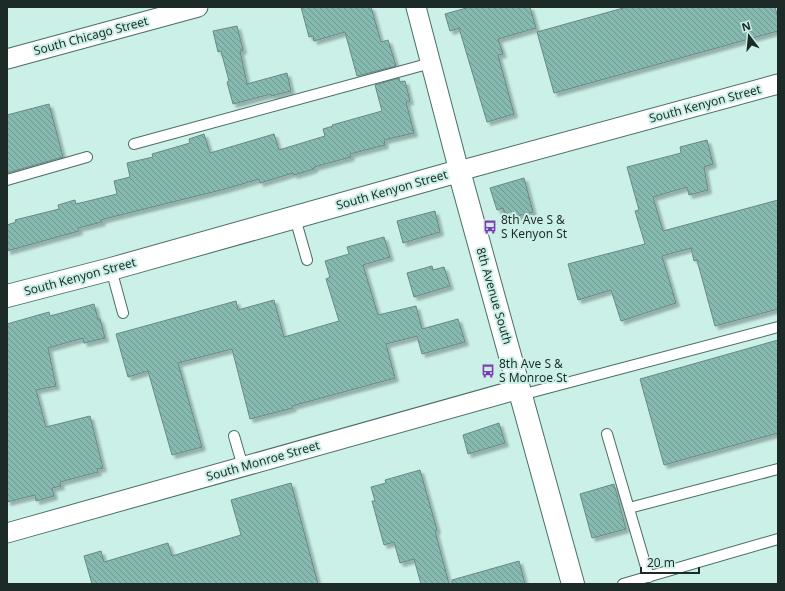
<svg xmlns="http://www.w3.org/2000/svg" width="785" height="591" font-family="'Noto Sans',sans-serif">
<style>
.building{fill:url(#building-back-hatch);stroke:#688a83;filter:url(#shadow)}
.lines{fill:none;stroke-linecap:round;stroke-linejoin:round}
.lane-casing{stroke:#4b6d66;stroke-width:12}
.street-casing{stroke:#4b6d66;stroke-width:21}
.secondary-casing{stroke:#4b6d66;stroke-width:24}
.lane{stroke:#fff;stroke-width:10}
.street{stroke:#fff;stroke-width:19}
.secondary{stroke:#fff;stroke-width:22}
.labels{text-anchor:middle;stroke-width:4;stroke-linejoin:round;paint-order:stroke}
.street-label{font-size:12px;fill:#1d2b28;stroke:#cbf0e8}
.poi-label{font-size:12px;fill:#1d2b28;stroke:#cbf0e8;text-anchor:start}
</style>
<defs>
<pattern id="building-back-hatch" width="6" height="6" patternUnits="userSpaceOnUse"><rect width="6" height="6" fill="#86bab0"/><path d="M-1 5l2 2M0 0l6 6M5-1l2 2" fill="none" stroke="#6d978f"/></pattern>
<filter id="shadow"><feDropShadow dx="3.5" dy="3.5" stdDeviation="1" flood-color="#0004"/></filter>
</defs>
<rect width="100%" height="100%" fill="#cbf0e8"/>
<path class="building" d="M 301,7 L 371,7 L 381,42 L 388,40 L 396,66 L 357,76 L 345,32 L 314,41 L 313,36 L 309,37 Z
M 470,7 L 530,7 L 536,28 L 498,39 L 503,54 L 498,55 L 514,114 L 487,122 L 459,28 L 450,31 L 445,14 Z
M 627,7 L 775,7 L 778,18 L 778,31 L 554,93 L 537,32 Z
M 237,26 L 243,50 L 240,51 L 247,84 L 287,73 L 291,91 L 271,96 L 271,94 L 233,104 L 227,82 L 229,81 L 221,51 L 218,52 L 213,31 Z
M 399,78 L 400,82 L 405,81 L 410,101 L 406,102 L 414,133 L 384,140 L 385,145 L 350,154 L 351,157 L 314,167 L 314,169 L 294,175 L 293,173 L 260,183 L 259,179 L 225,189 L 112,217 L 101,220 L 102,222 L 78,228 L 79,231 L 7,251 L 7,225 L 16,222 L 15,220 L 59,209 L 58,205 L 75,200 L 76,204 L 117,194 L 114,181 L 130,177 L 127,163 L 153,157 L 152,154 L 190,143 L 189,139 L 204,134 L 210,153 L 274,134 L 279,150 L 325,136 L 323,129 L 333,126 L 332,125 L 382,111 L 375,85 Z
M 49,104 L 63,157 L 7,173 L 7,115 Z
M 707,140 L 713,164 L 704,167 L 708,190 L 689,195 L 687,187 L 653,197 L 663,231 L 778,200 L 778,309 L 715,326 L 697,260 L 694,261 L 691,248 L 662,256 L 676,303 L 621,321 L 611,290 L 578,300 L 568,264 L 645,244 L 635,211 L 639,210 L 627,167 L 681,153 L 680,147 Z
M 524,178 L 533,212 L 506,219 L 503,208 L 497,210 L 490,188 Z
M 435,211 L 440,232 L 403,243 L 397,221 Z
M 384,237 L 390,257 L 363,265 L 378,315 L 416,306 L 422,329 L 458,319 L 465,342 L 422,354 L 417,336 L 386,344 L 395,378 L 292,406 L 293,408 L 250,419 L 232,349 L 178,363 L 202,447 L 172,455 L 148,371 L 128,377 L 116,334 L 236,301 L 238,310 L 274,300 L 284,337 L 339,321 L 326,279 L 330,277 L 325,261 L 349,254 L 347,247 Z
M 432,266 L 433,270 L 444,267 L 450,286 L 414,297 L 407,273 Z
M 94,304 L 98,319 L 100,319 L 105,338 L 84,343 L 83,338 L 48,348 L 56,386 L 36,390 L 46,427 L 90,416 L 103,468 L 97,469 L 98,472 L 60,482 L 61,486 L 52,488 L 54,496 L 36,501 L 35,495 L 7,502 L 7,324 L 49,312 L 50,316 Z
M 778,340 L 778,433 L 664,465 L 640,379 Z
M 499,423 L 505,443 L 468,454 L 463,435 Z
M 420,470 L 437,530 L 435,531 L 449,584 L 421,584 L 414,559 L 400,563 L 394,542 L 384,545 L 372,501 L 375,501 L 371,487 L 386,483 L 385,480 Z
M 291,483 L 318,584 L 92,584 L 84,556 L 101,551 L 104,562 L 168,543 L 172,556 L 241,535 L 231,500 Z
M 614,484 L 626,529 L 592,538 L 580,494 Z
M 519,561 L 525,584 L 452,584 L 452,580 Z"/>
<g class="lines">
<g class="lane-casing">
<path id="lane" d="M 134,144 L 431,63
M 7,180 L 87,157
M 295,218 L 307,260
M 111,269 L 123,313
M 521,395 L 778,327
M 607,434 L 649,577
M 234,436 L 243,467
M 629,508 L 778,469
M 623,584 L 778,539"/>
</g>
<g class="street-casing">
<path id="street" d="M 416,7 L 459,171 L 778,84
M 7,59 L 198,7
M 7,533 L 519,389"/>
</g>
<g class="secondary-casing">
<path id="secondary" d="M 7,296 L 111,269 L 459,171 L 573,584"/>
</g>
<use href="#lane" class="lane"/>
<use href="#street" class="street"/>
<use href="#secondary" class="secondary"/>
</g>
<defs>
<g id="bus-bare" transform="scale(1.08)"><path d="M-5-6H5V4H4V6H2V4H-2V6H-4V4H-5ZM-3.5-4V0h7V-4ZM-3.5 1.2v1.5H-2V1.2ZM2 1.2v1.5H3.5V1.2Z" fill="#7e3db1" stroke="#cbf0e8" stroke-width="2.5" paint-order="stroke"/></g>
</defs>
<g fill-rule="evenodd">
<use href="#bus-bare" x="490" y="227"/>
<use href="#bus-bare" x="488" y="371"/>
</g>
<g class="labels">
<g class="street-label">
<text transform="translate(91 36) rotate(-15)" y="4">South Chicago Street</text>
<text transform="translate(705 104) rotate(-15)" y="4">South Kenyon Street</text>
<text transform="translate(392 190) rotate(-16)" y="4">South Kenyon Street</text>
<text transform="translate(80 277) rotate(-15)" y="4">South Kenyon Street</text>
<text transform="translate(494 296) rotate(74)" y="4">8th Avenue South</text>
<text transform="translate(263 461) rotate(-16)" y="4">South Monroe Street</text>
</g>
<g class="poi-label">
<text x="501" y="224">8th Ave S &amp;<tspan x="501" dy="14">S Kenyon St</tspan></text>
<text x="499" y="368">8th Ave S &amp;<tspan x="499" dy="14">S Monroe St</tspan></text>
</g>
</g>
<rect width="785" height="591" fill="none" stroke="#1d2b28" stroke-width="16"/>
<g transform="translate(749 36) rotate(344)" stroke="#cbf0e8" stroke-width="3" paint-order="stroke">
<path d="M0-3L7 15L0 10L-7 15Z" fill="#1d2b28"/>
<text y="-6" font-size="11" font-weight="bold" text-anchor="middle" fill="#1d2b28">N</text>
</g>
<path d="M641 567v6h58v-6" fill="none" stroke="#1d2b28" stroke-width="2"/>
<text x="647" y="567" font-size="12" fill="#1d2b28" stroke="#cbf0e8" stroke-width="3" paint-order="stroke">20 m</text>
</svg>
